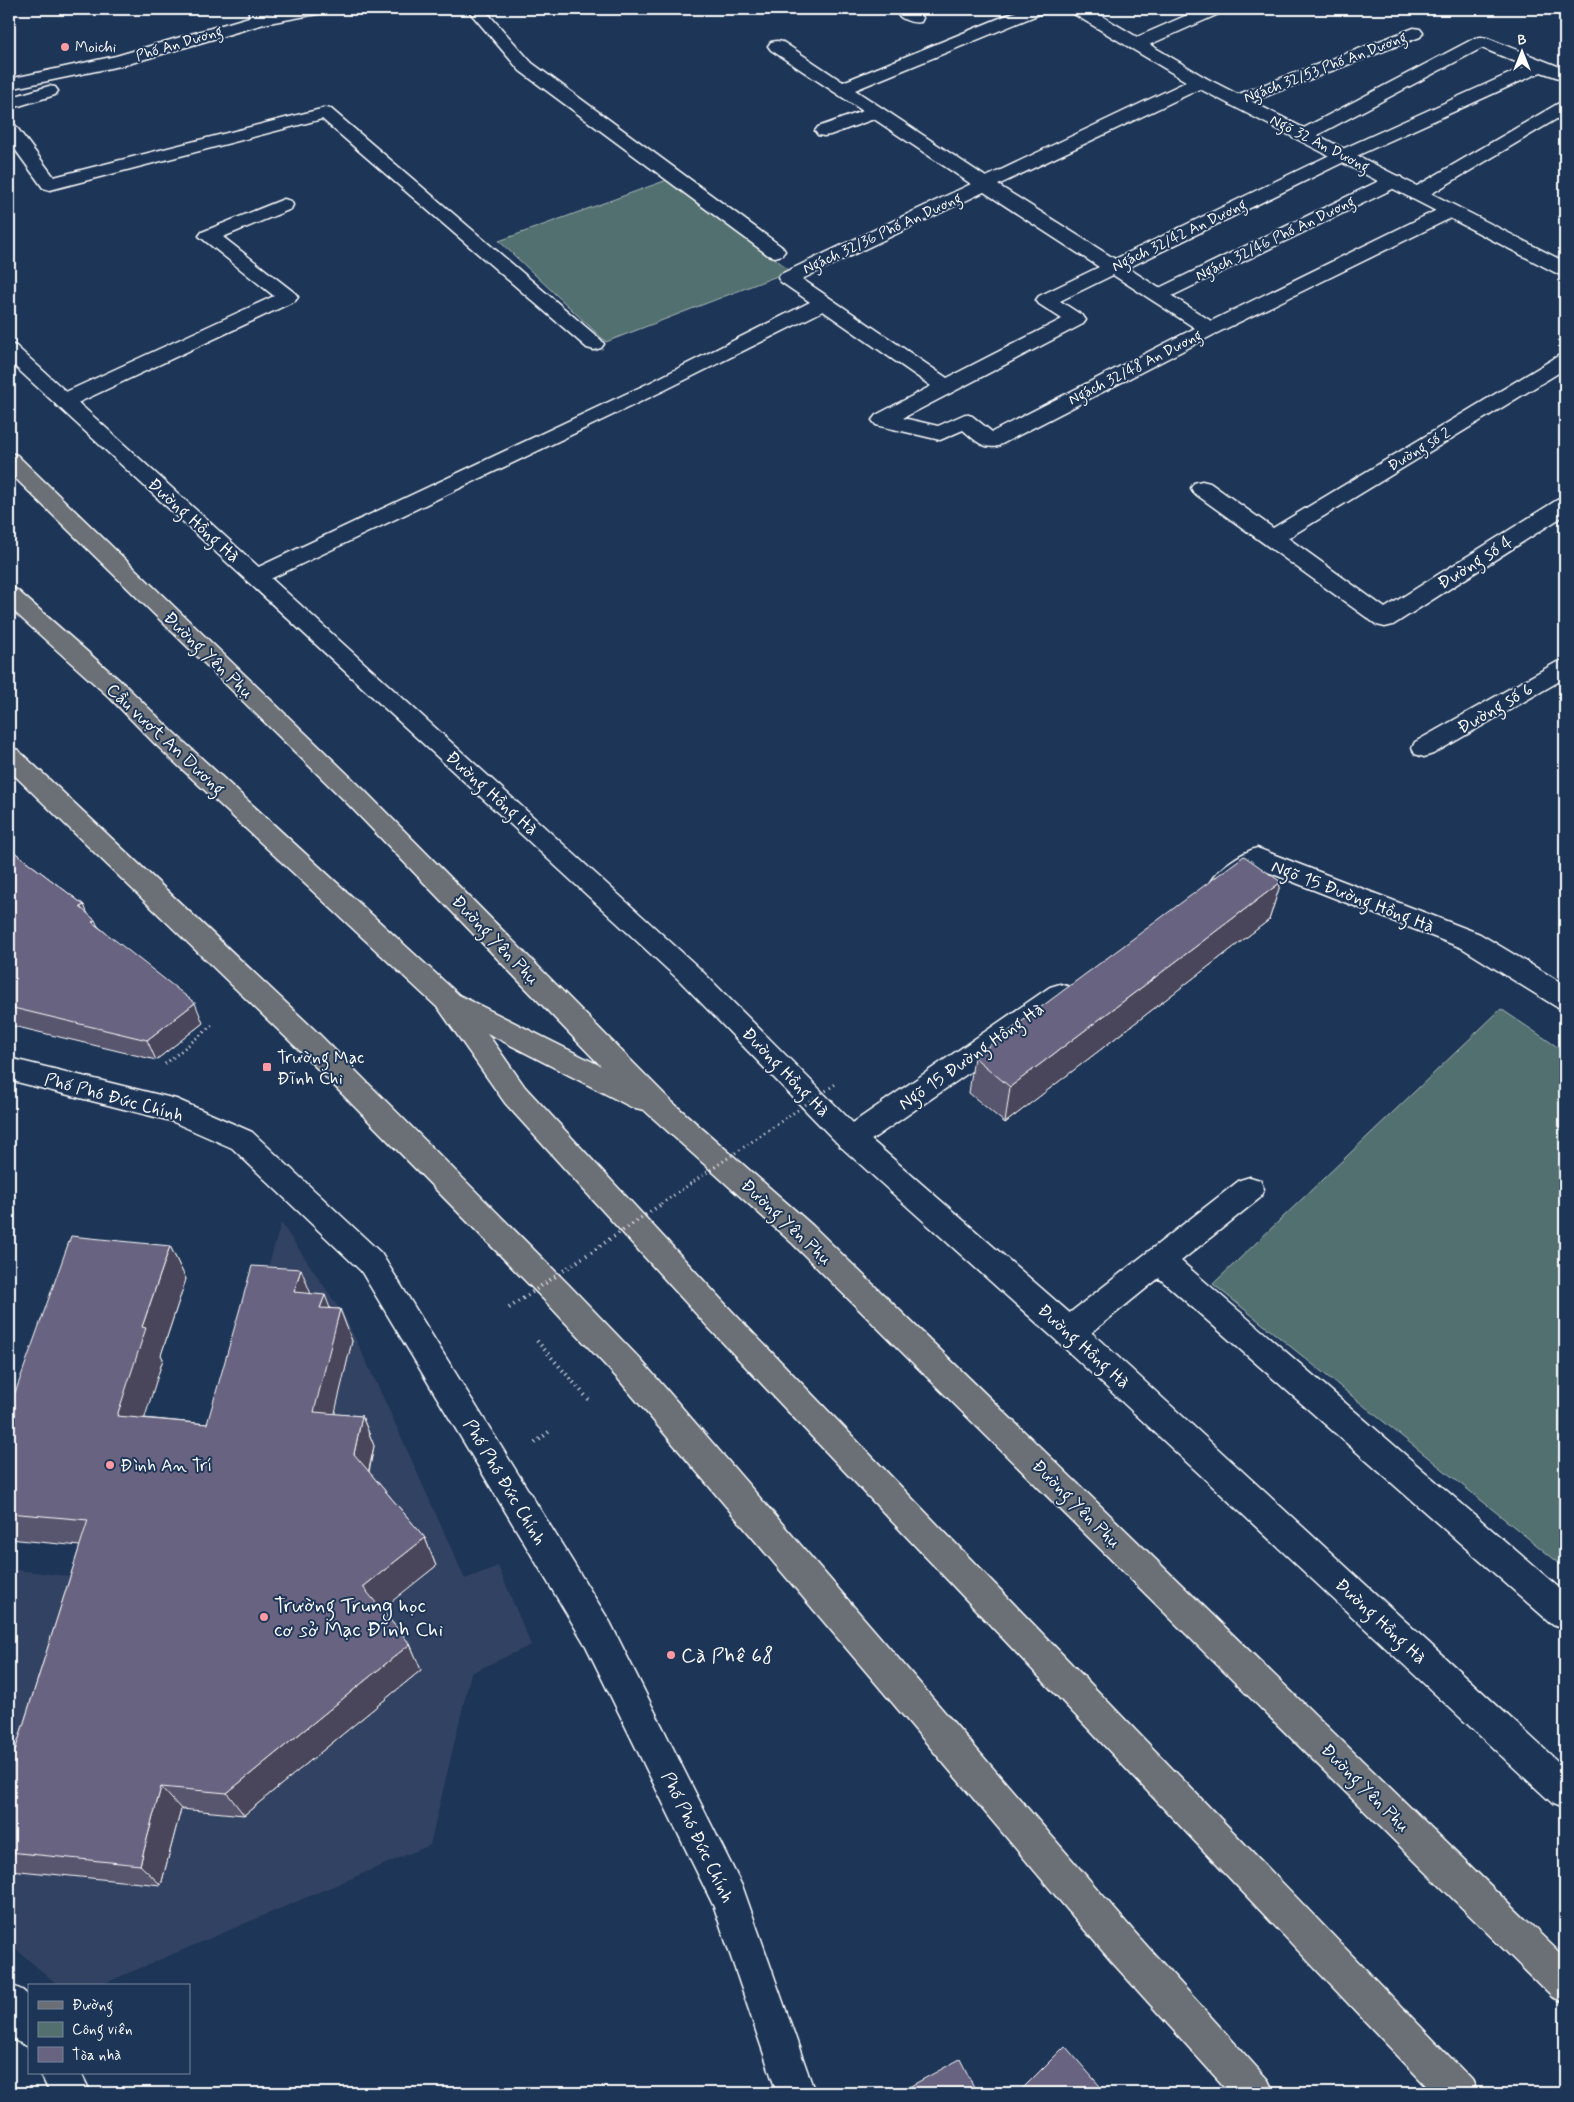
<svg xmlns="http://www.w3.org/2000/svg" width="1574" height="2102" font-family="Mynerve,sans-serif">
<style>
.built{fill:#334363}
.green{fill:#53706f;stroke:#a9b8b7}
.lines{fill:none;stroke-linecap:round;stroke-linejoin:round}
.service-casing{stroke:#fff;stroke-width:3}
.minor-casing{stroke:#fff;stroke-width:3}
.tertiary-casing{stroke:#fff;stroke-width:3}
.primary-casing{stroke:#fff;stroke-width:3}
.path-far1{stroke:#fff;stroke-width:3;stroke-dasharray:1 4;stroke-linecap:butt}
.path{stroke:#fff;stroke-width:4;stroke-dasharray:1 4.5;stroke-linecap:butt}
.service{fill:#1d3557;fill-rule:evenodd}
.minor{fill:#1d3557;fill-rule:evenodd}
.tertiary{fill:#1d3557;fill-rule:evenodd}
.primary{fill:#6b6f75;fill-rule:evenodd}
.path-bridge-far1{stroke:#fff;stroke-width:3;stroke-dasharray:1 4;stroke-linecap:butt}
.path-bridge{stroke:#fff;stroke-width:4;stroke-dasharray:1 4.5;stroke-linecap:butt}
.wall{fill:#59556e;stroke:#fff}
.shaded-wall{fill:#48455a;stroke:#fff}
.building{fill:#676380;stroke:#fff}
.poi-dot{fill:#ff9aa2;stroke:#1d3557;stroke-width:2}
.labels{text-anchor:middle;stroke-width:4;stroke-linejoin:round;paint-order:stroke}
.far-street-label{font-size:15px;fill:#fff;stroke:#1d3557}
.far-poi-label{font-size:15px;fill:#fff;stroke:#1d3557;text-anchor:start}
.street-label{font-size:18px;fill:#fff;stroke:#1d3557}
.poi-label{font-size:18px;fill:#fff;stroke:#1d3557;text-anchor:start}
.near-poi-label{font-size:21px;fill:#fff;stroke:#1d3557;text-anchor:start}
</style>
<rect width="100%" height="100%" fill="#1d3557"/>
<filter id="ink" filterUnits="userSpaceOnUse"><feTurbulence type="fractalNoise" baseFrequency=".02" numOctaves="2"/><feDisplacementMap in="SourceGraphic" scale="10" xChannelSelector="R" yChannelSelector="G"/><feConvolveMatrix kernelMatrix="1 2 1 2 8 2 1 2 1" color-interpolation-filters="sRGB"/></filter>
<g filter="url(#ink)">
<path class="built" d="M 281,1223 L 345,1317 L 390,1412 L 465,1579 L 498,1566 L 531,1645 L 471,1673 L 430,1845 L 98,1986 L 59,1986 L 9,1943 L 9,1569 L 174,1589 Z"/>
<path class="green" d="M 678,176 L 790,271 L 606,342 L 499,241 Z
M 1501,1009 L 1565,1052 L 1565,1568 L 1213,1284 Z"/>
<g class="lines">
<g class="service-casing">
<path id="service" d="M 467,9 L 484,9 L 532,63 L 782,247 L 785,251 L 782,255 L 775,257 L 768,255 L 520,71 Z
M 893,9 L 912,9 L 923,18 L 921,22 C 911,24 898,18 893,9 Z
M 1022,9 L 1044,9 L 1042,13 L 855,90 L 986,177 L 1194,78 L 1200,77 L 1206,78 L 1209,82 L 1206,86 L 998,185 L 1115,259 L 1338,151 L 1526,66 L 1482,48 L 1310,139 L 1304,140 L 1298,139 L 1295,135 L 1298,131 L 1475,38 L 1481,37 L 1487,38 L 1565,69 L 1565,80 L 1541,72 L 1350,159 L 1128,268 L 1159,288 L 1387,177 L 1394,175 L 1401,177 L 1403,181 L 1401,185 L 1172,296 L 1211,321 L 1443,207 L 1450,205 L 1457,207 L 1459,211 L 1457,215 L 1217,333 L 998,446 C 983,450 974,439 963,430 L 940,440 L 876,425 L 872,420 L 876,415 L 931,386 L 823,311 L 665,390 L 264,582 L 256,585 L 248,582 L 245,577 L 248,572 L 651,382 L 810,302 L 781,282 L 778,278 L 781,274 L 971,184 L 874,119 L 830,135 L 824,136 L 818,135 L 815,131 L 818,127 L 863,111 L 771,50 L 768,46 L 771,42 L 777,41 L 783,42 L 843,82 ZM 984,192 L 1099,267 L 1039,296 L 1036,300 L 1039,304 L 1062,319 L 947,378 L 802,279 ZM 1113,275 L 1195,328 L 992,432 L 972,416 L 965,414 L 938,426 L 903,418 L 1083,324 L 1086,320 L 1083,316 L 1060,301 Z
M 1201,9 L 1223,9 L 1221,13 L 1142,48 L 1136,49 L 1130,48 L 1127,44 L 1130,40 Z
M 1414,28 L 1420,29 L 1423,33 L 1420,37 L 1243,105 L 1237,106 L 1231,105 L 1228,101 L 1231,97 Z
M 1565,102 L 1565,114 L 1424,198 L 1417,200 L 1410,198 L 1408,194 L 1410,190 L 1559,103 Z
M 325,108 L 331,109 L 601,340 L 604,344 L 601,348 L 594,350 L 587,348 L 322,119 L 50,190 L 43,188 L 9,141 L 9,124 L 15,125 L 54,177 Z
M 284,199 L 291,201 L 293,205 L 291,209 L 223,237 L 295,293 L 298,297 L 295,301 L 71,406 L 64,407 L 57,406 L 54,401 L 57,396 L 274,296 L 199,236 L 202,232 Z
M 1565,354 L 1565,369 L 1288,538 L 1385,608 L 1557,500 L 1565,498 L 1565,515 L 1393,625 L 1385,627 L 1377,625 L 1194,493 L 1191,488 L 1194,483 L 1202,481 L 1210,483 L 1273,528 L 1558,356 Z
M 1565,660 L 1565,678 L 1433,754 L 1424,757 L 1415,754 L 1412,748 L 1415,742 L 1557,662 Z
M 1257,848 L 1480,934 L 1565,985 L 1565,1009 L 1555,1006 L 1462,948 L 1260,869 C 1245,879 1232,895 1214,889 L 1210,882 C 1218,868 1241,853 1257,848 Z
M 1060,984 L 1070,987 L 1073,995 L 1070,1003 L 861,1147 L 851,1151 L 841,1147 L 837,1139 L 841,1131 L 1050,987 Z
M 1250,1177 L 1260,1180 L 1264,1189 L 1260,1198 L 1181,1261 L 1565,1593 L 1565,1630 L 1553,1625 L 1159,1278 L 1080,1342 L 1069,1346 L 1058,1342 L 1054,1332 L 1058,1322 L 1240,1180 Z"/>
</g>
<g class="minor-casing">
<path id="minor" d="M 291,9 L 325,9 L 323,13 L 317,14 L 258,25 L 252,24 L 249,20 L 252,16 Z
M 1070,9 L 1090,9 L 1206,78 L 1565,262 L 1565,276 L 1558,274 L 1194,86 L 1072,13 Z
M 9,1058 L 176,1099 L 252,1132 L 381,1253 L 610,1622 L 743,1888 L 815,2093 L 777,2093 L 714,1907 L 586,1646 L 361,1271 L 232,1148 L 171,1121 L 9,1080 Z
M 9,1984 L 22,1990 L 29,1996 L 29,2047 L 16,2041 L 9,2031 Z
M 40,2073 L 81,2073 L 91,2093 L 50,2093 Z"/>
</g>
<g class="tertiary-casing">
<path id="tertiary" d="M 249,9 L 265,9 L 267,20 L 264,24 L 125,65 L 9,89 L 9,79 L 116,56 L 249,17 Z
M 49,86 L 55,87 L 58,91 L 55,95 L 9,109 L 9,98 Z
M 9,344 L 16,346 L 698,967 L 861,1131 L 1080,1322 L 1565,1768 L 1565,1809 L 1553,1804 L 1058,1342 L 841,1147 L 680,981 L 9,361 Z"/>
</g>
<g class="primary-casing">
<path id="primary" d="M 9,453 L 17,455 L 363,789 L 672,1102 L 813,1226 L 1565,1958 L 1565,2002 L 1552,1997 L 793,1244 L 644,1110 L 631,1107 L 487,1033 L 525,1087 L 730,1309 L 1472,2080 L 1478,2093 L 1433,2093 L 708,1327 L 505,1103 L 439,1009 L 154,743 L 109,697 L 9,607 L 9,587 L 17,590 L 125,685 L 172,731 L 459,995 L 601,1066 L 345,801 L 9,472 Z
M 9,747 L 18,750 L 318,1033 L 570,1286 L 641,1360 L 1137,1935 L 1268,2080 L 1274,2093 L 1230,2093 L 1111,1961 L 619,1380 L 548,1304 L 298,1049 L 9,770 Z"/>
</g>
<path class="path-far1" d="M 165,1064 L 215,1023"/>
<path class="path" d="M 537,1341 L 590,1401
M 535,1443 L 550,1431"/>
<use href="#service" class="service"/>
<use href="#minor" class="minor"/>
<use href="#tertiary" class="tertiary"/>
<use href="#primary" class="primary"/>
<path class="path-bridge-far1" d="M 661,1204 L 837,1083"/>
<path class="path-bridge" d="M 509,1308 L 663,1203"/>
</g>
<path class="wall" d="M 9,848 L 84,905 L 87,913 L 98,926 L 203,1023 L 156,1060 L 9,1025 Z
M 1281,882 L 1269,920 L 1005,1123 L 969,1093 L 974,1057 Z
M 170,1246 L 186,1279 L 161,1355 L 163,1359 L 144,1418 L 207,1424 L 310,1293 L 330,1309 L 340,1309 L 352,1341 L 334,1414 L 362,1416 L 374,1446 L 369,1472 L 425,1538 L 436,1566 L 381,1609 L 410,1644 L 421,1670 L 244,1815 L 181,1809 L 161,1885 L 10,1870 L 9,1869 L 9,1770 L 80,1546 L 9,1539 L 9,1407 L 10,1407 Z"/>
<path class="shaded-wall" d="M 1281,882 L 1269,920 L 1005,1123 L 1010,1087 Z
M 84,905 L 93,926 L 80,907 Z
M 95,920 L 104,941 L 92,922 Z
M 195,1003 L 203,1023 L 156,1060 L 147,1040 Z
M 170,1246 L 186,1279 L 161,1355 L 163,1359 L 136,1446 L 117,1416 L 142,1327 Z
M 301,1269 L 314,1302 L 294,1292 Z
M 325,1295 L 336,1324 L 340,1309 L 352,1341 L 328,1442 L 314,1412 L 320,1308 Z
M 362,1416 L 374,1446 L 366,1483 L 354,1454 Z
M 425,1538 L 436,1566 L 376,1614 L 363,1587 Z
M 410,1644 L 421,1670 L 244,1815 L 227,1793 Z
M 161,1787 L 181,1809 L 161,1885 L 140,1865 Z"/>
<path class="building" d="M 9,848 L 84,905 L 80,907 L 95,920 L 92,922 L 195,1003 L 147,1040 L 9,1007 Z
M 1244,856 L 1281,882 L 1010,1087 L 974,1057 Z
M 71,1236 L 170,1246 L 142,1327 L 146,1328 L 117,1416 L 207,1424 L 252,1266 L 301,1269 L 294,1292 L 325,1295 L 320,1308 L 340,1309 L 314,1412 L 362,1416 L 354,1454 L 425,1538 L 363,1587 L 410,1644 L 227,1793 L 161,1787 L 140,1865 L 9,1852 L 9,1770 L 88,1520 L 9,1513 L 9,1407 L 10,1407 Z
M 1065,2046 L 1106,2093 L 1018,2093 Z
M 960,2059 L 977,2093 L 898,2093 Z"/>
</g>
<g class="poi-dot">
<circle cx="65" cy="47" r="5"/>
<rect x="262" y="1062" width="10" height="10" rx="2.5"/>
<circle cx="110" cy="1465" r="5"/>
<circle cx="264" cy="1617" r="5"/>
<circle cx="671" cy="1655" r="5"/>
</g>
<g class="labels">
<g class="far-street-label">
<text transform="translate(179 43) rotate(-17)" y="5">Phố An Dương</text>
<text transform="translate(1325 67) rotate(-21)" y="5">Ngách 32/53 Phố An Dương</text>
<text transform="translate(1320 143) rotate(27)" y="5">Ngõ 32 An Dương</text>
<text transform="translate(882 233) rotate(-25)" y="5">Ngách 32/36 Phố An Dương</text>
<text transform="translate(1179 235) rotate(-26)" y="5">Ngách 32/42 An Dương</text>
<text transform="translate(1275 238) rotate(-26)" y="5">Ngách 32/46 Phố An Dương</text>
<text transform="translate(1135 367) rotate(-27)" y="5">Ngách 32/48 An Dương</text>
<text transform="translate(1419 449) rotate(-31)" y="5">Đường số 2</text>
</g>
<g class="far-poi-label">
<text x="75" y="52">Moichi</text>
</g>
<g class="street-label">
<text transform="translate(194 520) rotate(42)" y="6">Đường Hồng Hà</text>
<text transform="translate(1475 562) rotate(-32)" y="6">Đường số 4</text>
<text transform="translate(209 655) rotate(44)" y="6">Đường Yên Phụ</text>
<text transform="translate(1495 708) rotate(-30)" y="6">Đường số 6</text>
<text transform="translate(166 739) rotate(43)" y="6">Cầu vượt An Dương</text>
<text transform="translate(492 793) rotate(42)" y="6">Đường Hồng Hà</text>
<text transform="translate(1353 896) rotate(21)" y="6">Ngõ 15 Đường Hồng Hà</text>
<text transform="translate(496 940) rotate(46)" y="6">Đường Yên Phụ</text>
<text transform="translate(971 1056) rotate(-35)" y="6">Ngõ 15 Đường Hồng Hà</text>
<text transform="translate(786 1072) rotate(46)" y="6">Đường Hồng Hà</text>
<text transform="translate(114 1097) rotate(15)" y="6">Phố Phó Đức Chính</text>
<text transform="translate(787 1222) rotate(43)" y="6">Đường Yên Phụ</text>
<text transform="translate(1084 1346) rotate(42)" y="6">Đường Hồng Hà</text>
<text transform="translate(505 1482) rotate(59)" y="6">Phố Phó Đức Chính</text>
<text transform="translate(1077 1504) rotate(45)" y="6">Đường Yên Phụ</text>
<text transform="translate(1381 1621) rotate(43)" y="6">Đường Hồng Hà</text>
<text transform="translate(1366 1788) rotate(45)" y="6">Đường Yên Phụ</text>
<text transform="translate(698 1837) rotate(64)" y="6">Phố Phó Đức Chính</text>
</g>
<g class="poi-label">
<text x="277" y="1063">Trường Mạc<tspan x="277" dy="21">Đĩnh Chi</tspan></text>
<text x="120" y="1471">Đình An Trí</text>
</g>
<g class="near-poi-label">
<text x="274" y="1612">Trường Trung học<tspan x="274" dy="24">cơ sở Mạc Đĩnh Chi</tspan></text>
<text x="681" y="1662">Cà Phê 68</text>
</g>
</g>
<rect width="1574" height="2102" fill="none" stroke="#1d3557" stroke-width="30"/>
<rect x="15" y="15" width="1544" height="2072" fill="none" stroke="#fff" stroke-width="2" filter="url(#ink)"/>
<rect x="28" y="1984" width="162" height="90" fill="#1d3557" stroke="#77869a"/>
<rect x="38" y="2001" width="25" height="8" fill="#6b6f75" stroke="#77869a"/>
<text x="72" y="2010" font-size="15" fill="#ffffff">Đường</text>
<rect x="38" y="2022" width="25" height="15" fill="#53706f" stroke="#77869a"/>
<text x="72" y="2034" font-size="15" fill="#ffffff">Công viên</text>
<rect x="38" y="2047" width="25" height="15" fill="#676380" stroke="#77869a"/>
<text x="72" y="2060" font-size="15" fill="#ffffff">Tòa nhà</text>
<g transform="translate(1522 52)" stroke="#1d3557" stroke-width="4" paint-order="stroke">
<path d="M0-4L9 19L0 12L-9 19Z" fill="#ffffff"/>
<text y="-8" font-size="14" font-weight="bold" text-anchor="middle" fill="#ffffff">B</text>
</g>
</svg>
